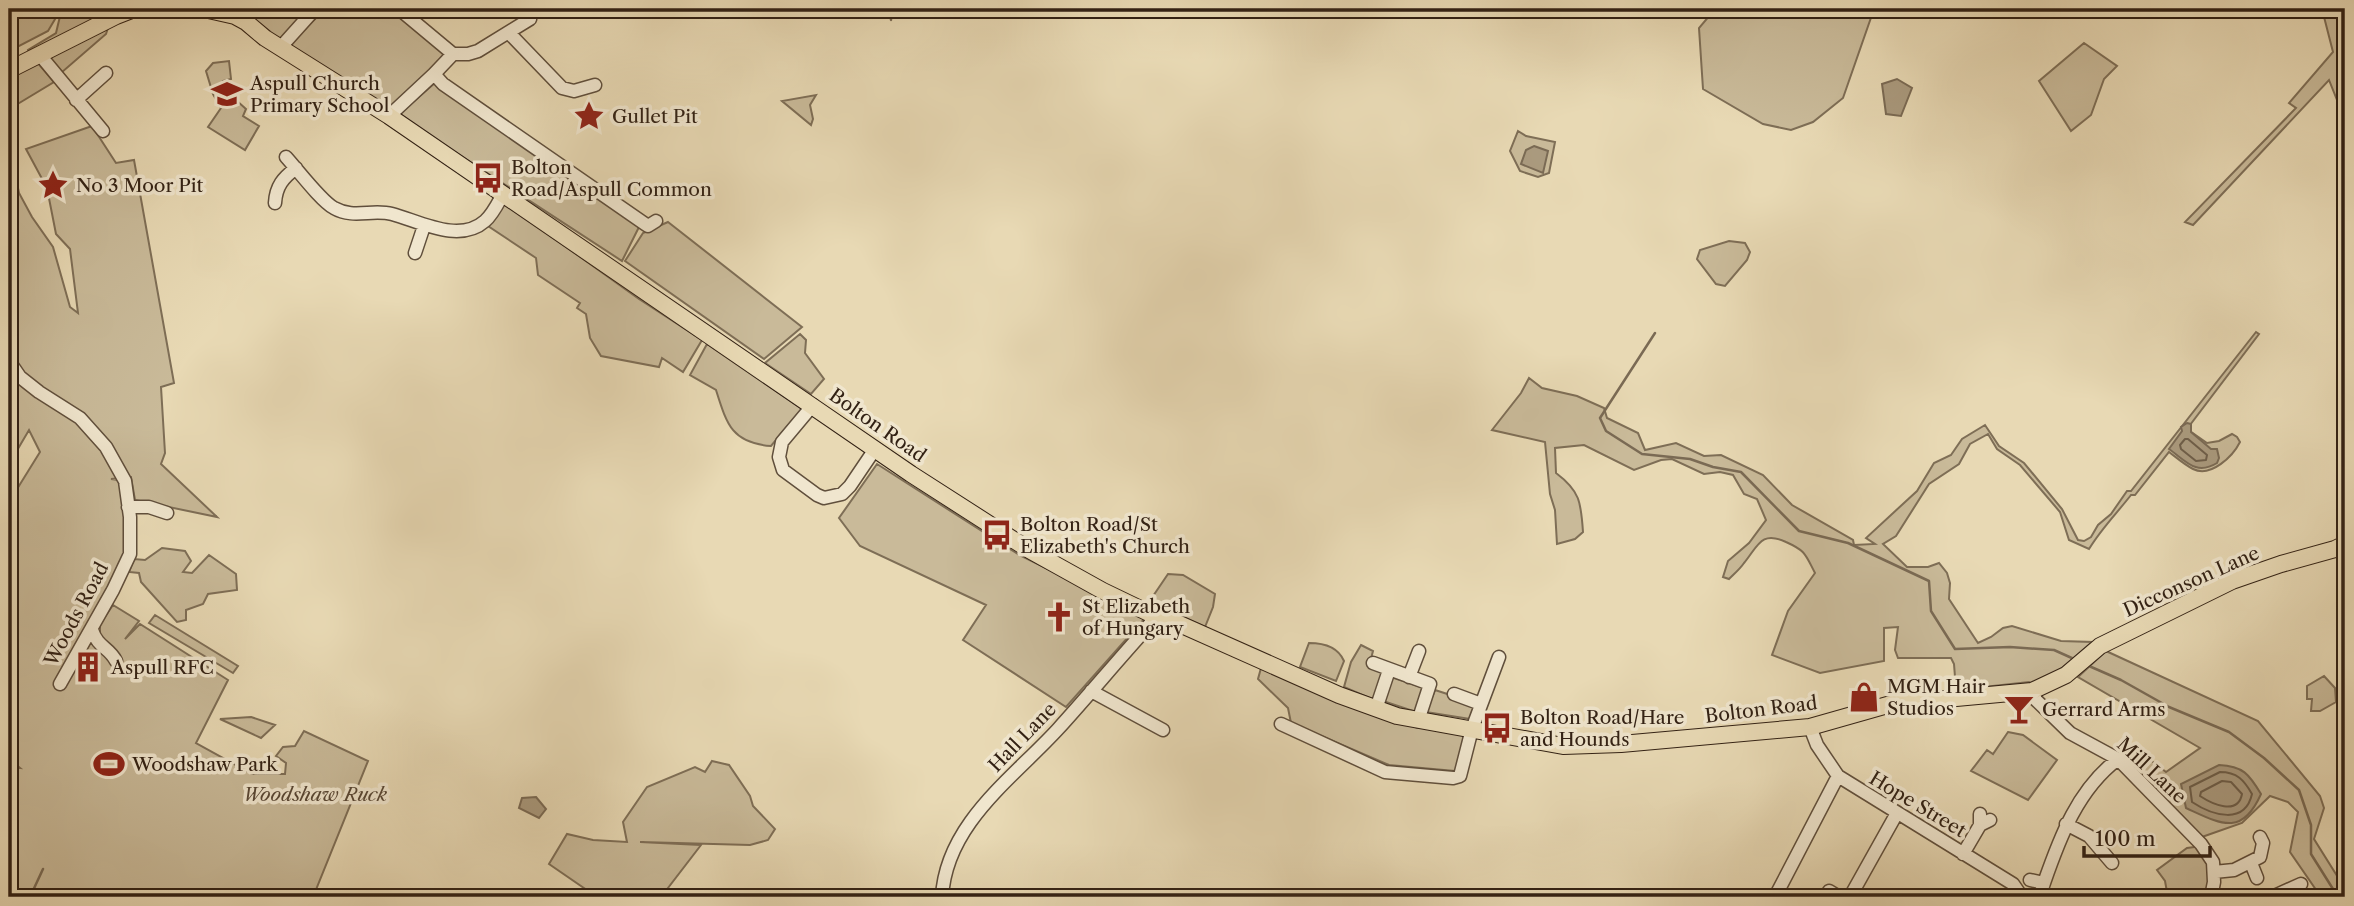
<svg xmlns="http://www.w3.org/2000/svg" width="2354" height="906" font-family="'Libre Caslon Text',serif">
<style>
.green{fill:#c9ba99;stroke:#7e6e56;stroke-width:2}
.water{fill:#aa9a7e;stroke:#7a6a54;stroke-width:2}
.lines{fill:none;stroke-linecap:round;stroke-linejoin:round}
.shore{stroke:#6e5e49;stroke-width:2}
.stream{stroke:#7a6a54;stroke-width:2.5}
.minor-casing{stroke:#604f3c;stroke-width:15}
.major-casing{stroke:#322114;stroke-width:18}
.minor{stroke:#f0e6ce;stroke-width:12}
.major{stroke:#e8d9b4;stroke-width:16}
.labels{text-anchor:middle;stroke-width:7;stroke-linejoin:round;paint-order:stroke}
.poi-label{font-size:19px;fill:#322114;stroke:#f0e6ce;text-anchor:start}
.street-label{font-size:19px;fill:#322114;stroke:#f0e6ce}
.park-label{font-size:19px;font-style:italic;fill:#584735;stroke:#f0e6ce}
</style>
<rect width="100%" height="100%" fill="#e8d9b4"/>
<filter id="stains"><feTurbulence type="fractalNoise" baseFrequency=".00286" numOctaves="4"/><feColorMatrix values="0 0 0 0 .2 0 0 0 0 .09 0 0 0 0 .02 0 0 0 .5 -.17"/></filter>
<radialGradient id="worn" r=".72"><stop offset=".6" stop-color="#630" stop-opacity="0"/><stop offset="1" stop-color="#630" stop-opacity=".3"/></radialGradient>
<path class="green" d="M 28,9 L 61,9 L 48,31 L 13,49 L 20,59 L 9,64 L 9,19 Z
M 65,9 L 114,9 L 29,53 L 28,50 L 56,33 L 61,12 Z
M 244,9 L 311,9 L 277,43 Z
M 325,9 L 393,9 L 438,48 L 444,55 L 443,62 L 390,109 L 285,49 Z
M 1715,9 L 1874,9 L 1843,98 L 1813,122 L 1791,130 L 1763,124 L 1703,89 L 1699,28 Z
M 2322,9 L 2345,9 L 2345,120 L 2329,80 L 2193,225 L 2185,222 L 2296,108 L 2289,103 L 2333,52 Z
M 108,28 L 106,34 L 61,73 L 47,59 Z
M 2084,43 L 2117,66 L 2104,79 L 2091,115 L 2071,131 L 2039,81 Z
M 229,61 L 231,79 L 223,81 L 227,101 L 236,100 L 246,109 L 243,116 L 259,126 L 245,150 L 208,127 L 221,108 L 213,94 L 206,71 L 213,63 Z
M 38,63 L 54,82 L 11,108 L 9,105 L 9,77 Z
M 436,82 L 639,227 L 622,261 L 398,115 Z
M 816,95 L 810,105 L 813,119 L 811,125 L 782,101 Z
M 92,126 L 116,163 L 134,160 L 174,383 L 161,387 L 165,453 L 161,464 L 217,517 L 135,500 L 131,477 L 111,479 L 125,481 L 130,554 L 92,630 L 100,635 L 100,624 L 113,605 L 139,621 L 125,639 L 140,624 L 228,680 L 196,743 L 252,774 L 285,774 L 286,763 L 276,756 L 283,747 L 295,746 L 304,731 L 368,761 L 313,897 L 9,897 L 9,767 L 20,768 L 10,760 L 9,761 L 9,502 L 40,452 L 29,430 L 9,464 L 9,127 L 12,159 L 19,193 L 32,217 L 53,247 L 70,307 L 78,313 L 70,249 L 56,234 L 47,188 L 26,149 Z
M 1518,131 L 1526,136 L 1555,142 L 1549,173 L 1538,177 L 1520,171 L 1510,151 Z
M 505,203 L 639,299 L 702,340 L 683,372 L 662,358 L 659,367 L 601,356 L 590,338 L 586,314 L 577,308 L 580,303 L 538,275 L 536,258 L 488,226 Z
M 668,222 L 802,327 L 764,359 L 625,261 L 643,233 Z
M 1729,241 L 1745,243 L 1750,252 L 1747,260 L 1725,286 L 1716,284 L 1697,259 L 1700,250 Z
M 2256,332 L 2259,334 L 2187,429 L 2207,443 L 2219,441 L 2232,434 L 2237,437 L 2240,442 C 2233,456 2211,478 2193,469 C 2185,465 2177,458 2169,452 L 2135,495 L 2131,495 C 2117,513 2101,529 2089,549 L 2069,540 L 2060,512 L 2020,465 L 1997,449 L 1988,434 L 1970,444 L 1959,464 L 1929,484 L 1896,536 L 1883,544 L 1907,567 L 1928,567 L 1939,563 L 1947,573 L 1950,583 L 1949,599 L 1978,643 L 1991,637 L 2003,628 L 2012,626 L 2061,641 L 2092,642 L 2056,673 L 2031,684 L 2029,682 L 1956,690 L 1954,664 L 1951,658 L 1898,658 L 1895,650 L 1898,627 L 1884,628 L 1884,661 L 1820,673 L 1772,655 L 1788,611 L 1815,573 C 1805,554 1806,551 1786,542 C 1761,530 1758,546 1744,563 C 1740,569 1734,574 1729,579 L 1723,577 L 1728,561 L 1749,543 L 1766,520 L 1757,499 L 1744,494 L 1733,475 L 1720,472 L 1704,474 L 1672,459 L 1661,460 L 1634,470 L 1584,445 L 1555,448 L 1556,473 C 1580,491 1581,502 1583,532 L 1575,539 L 1557,544 L 1555,510 L 1550,494 L 1545,442 L 1492,430 L 1521,393 L 1529,378 L 1542,388 L 1577,396 L 1604,408 L 1607,418 L 1638,433 L 1645,450 L 1676,443 L 1704,456 L 1721,455 L 1763,475 L 1792,505 L 1853,540 L 1854,545 L 1875,544 L 1866,538 L 1917,491 L 1934,463 L 1951,455 L 1962,439 L 1985,425 L 1999,446 L 2024,463 L 2062,509 L 2078,540 L 2084,541 L 2091,537 L 2098,525 L 2111,514 L 2127,491 L 2131,491 Z
M 800,334 L 806,340 L 805,353 L 824,379 L 811,394 L 765,363 Z
M 707,344 L 802,409 L 771,446 C 732,443 727,425 716,390 L 690,375 Z
M 877,464 L 1021,556 L 1146,617 L 1066,707 L 963,640 L 986,605 L 860,546 L 839,518 Z
M 162,548 L 185,551 L 191,561 L 183,572 L 192,573 L 209,555 L 236,574 L 237,590 L 208,594 L 203,604 L 186,610 L 186,620 L 177,622 L 141,582 L 139,573 L 129,572 L 134,559 L 145,560 Z
M 1168,574 L 1183,575 L 1215,594 L 1213,607 L 1205,627 L 1149,602 Z
M 155,615 L 238,666 L 233,673 L 149,623 Z
M 1309,643 C 1324,643 1338,647 1344,661 L 1336,681 L 1300,667 Z
M 1361,645 L 1373,651 L 1369,666 L 1385,674 L 1374,700 L 1344,687 L 1351,662 Z
M 2106,651 L 2258,721 L 2320,796 L 2324,808 L 2314,839 L 2339,879 L 2345,876 L 2345,897 L 2321,897 L 2290,852 L 2298,812 L 2288,802 L 2270,796 L 2242,823 L 2199,838 L 2128,766 L 2139,751 L 2166,772 L 2200,748 L 2078,677 Z
M 1261,668 L 1464,733 L 1461,764 L 1455,771 L 1389,765 L 1291,723 L 1288,708 L 1258,679 Z
M 2324,676 L 2335,688 L 2336,702 L 2320,711 L 2311,711 L 2312,699 L 2307,699 L 2307,686 Z
M 1391,677 L 1427,689 L 1419,713 L 1383,701 Z
M 1435,690 L 1475,703 L 1470,719 L 1426,712 Z
M 251,717 L 275,725 L 261,738 L 220,719 Z
M 2008,732 L 2023,735 L 2057,760 L 2028,800 L 1971,771 L 1987,750 L 1993,754 Z
M 712,761 L 729,765 L 750,796 L 753,806 L 775,829 L 768,840 L 750,845 L 640,842 L 701,845 L 661,897 L 597,897 L 549,864 L 567,834 L 593,840 L 627,842 L 623,822 L 647,787 L 695,767 L 705,772 Z
M 2202,846 L 2210,856 L 2209,892 L 2204,897 L 2159,897 L 2167,892 L 2165,881 L 2157,870 L 2187,848 Z"/>
<path class="water" d="M 1897,79 L 1912,88 L 1901,116 L 1886,114 L 1882,84 Z
M 1534,146 L 1548,151 L 1543,173 L 1521,164 L 1526,150 Z
M 2187,423 L 2191,424 L 2191,432 L 2211,449 L 2217,449 L 2219,458 L 2217,463 C 2196,476 2186,461 2169,449 L 2182,431 L 2181,427 Z
M 2219,765 C 2243,766 2249,774 2261,794 C 2242,837 2221,824 2186,808 L 2181,784 Z
M 536,797 L 546,809 L 539,818 L 519,808 L 522,798 Z"/>
<g class="lines">
<path class="shore" d="M 2185,439 L 2188,439 L 2207,455 L 2206,460 L 2196,461 L 2181,449 L 2180,445 Z
M 2220,772 C 2237,772 2244,780 2252,794 C 2245,825 2213,816 2192,802 L 2190,787 Z
M 2222,781 L 2231,782 L 2242,794 C 2238,816 2212,804 2200,796 L 2201,792 Z"/>
<path class="stream" d="M 890,9 L 891,20
M 1655,333 L 1600,418 L 1606,431 L 1642,454 L 1690,459 L 1713,467 L 1741,472 L 1799,531 L 1848,543 L 1929,581 L 1931,611 L 1955,649 L 2010,647 L 2054,650 L 2074,659
M 2089,666 L 2121,680 L 2169,707 L 2229,732 L 2264,758 L 2299,790 L 2311,825 L 2311,854 L 2338,897
M 30,897 L 43,869"/>
<g class="minor-casing">
<path id="minor" d="M 399,9 L 453,54 L 434,74 L 443,84 L 645,224 L 648,226 L 656,221
M 509,33 L 562,88 L 574,91 L 595,85
M 280,48 L 315,9
M 453,54 L 468,54 L 478,51 L 530,19
M 40,55 L 103,131
M 76,100 L 106,73
M 389,116 L 434,74
M 286,157 C 297,169 321,201 334,208 C 353,219 372,209 392,214 C 419,221 459,244 485,221 C 493,214 498,203 503,194
M 275,203 C 276,186 283,178 296,168
M 415,253 L 424,226
M 9,361 L 20,377 L 39,392 L 80,418 L 106,447 L 125,481 L 130,517 L 130,554 L 113,590 L 60,684
M 813,405 L 782,442 L 779,457 L 783,470 L 817,495 L 824,498 L 842,494 L 850,486 L 875,449
M 128,507 L 149,507 L 167,513
M 92,630 C 98,648 109,647 116,661
M 1373,663 L 1430,684 L 1418,721
M 1409,677 L 1419,651
M 1091,691 L 1163,730
M 2032,691 L 2036,700 L 2070,733 L 2118,759 L 2201,844 L 2213,862 L 2214,882 L 2211,897
M 1454,694 L 1481,704
M 1376,709 L 1389,670
M 1281,724 L 1385,772 L 1453,778 L 1460,776 L 1472,729 L 1499,657
M 1810,727 L 1817,745 L 1838,776 L 2013,884 L 2022,897
M 1980,814 L 1980,825 L 1990,820
M 2066,824 L 2089,836 L 2112,863
M 1963,854 L 1980,825
M 2251,863 L 2257,878
M 2214,872 L 2234,870 L 2260,857 L 2263,843 L 2260,837
M 2030,880 L 2044,883 L 2041,892
M 2044,883 C 2060,837 2078,789 2118,759
M 1829,891 L 1839,897
M 942,897 C 946,824 1012,779 1058,729 C 1088,696 1117,661 1147,628 L 1155,616
M 1775,897 L 1838,776
M 1850,897 L 1897,813
M 2272,897 L 2301,884"/>
</g>
<g class="major-casing">
<path id="major" d="M 204,9 L 235,16 L 246,22
M 237,9 L 246,22 L 265,38 L 389,116 L 911,474 L 1031,551 L 1103,591 L 1155,616 L 1166,618 L 1339,695 L 1397,716 L 1563,746 L 1621,744 L 1810,727 L 1891,704 L 2032,691 L 2066,675 L 2100,646 L 2232,581 L 2281,564 L 2335,549 L 2345,544
M 9,70 L 116,16 L 134,9"/>
</g>
<use href="#minor" class="minor"/>
<use href="#major" class="major"/>
</g>
<defs>
<g id="school-bare" transform="scale(2.415)"><path d="M0-5L7-2L0 1L-7-2ZM-4 1L0 2.5L4 1V4Q0 6-4 4Z" fill="#8f2418" stroke="#f0e6ce" stroke-width="2.5" paint-order="stroke"/></g>
<g id="sight-bare" transform="scale(2.415)"><path d="M0-6L1.8-2.2L6-1.7L2.9 1.2L3.7 5.4L0 3.3L-3.7 5.4L-2.9 1.2L-6-1.7L-1.8-2.2Z" fill="#8f2418" stroke="#f0e6ce" stroke-width="2.5" paint-order="stroke"/></g>
<g id="bus-bare" transform="scale(2.415)"><path d="M-5-6H5V4H4V6H2V4H-2V6H-4V4H-5ZM-3.5-4V0h7V-4ZM-3.5 1.2v1.5H-2V1.2ZM2 1.2v1.5H3.5V1.2Z" fill="#8f2418" stroke="#f0e6ce" stroke-width="2.5" paint-order="stroke"/></g>
<g id="church-bare" transform="scale(2.415)"><path d="M-1.2-6h2.4v3.5h3.3v2.4h-3.3V6h-2.4V-.1h-3.3v-2.4h3.3Z" fill="#8f2418" stroke="#f0e6ce" stroke-width="2.5" paint-order="stroke"/></g>
<g id="building-bare" transform="scale(2.415)"><path d="M-4-6H4V6H1V3H-1V6H-4ZM-2.5-4.3h1.7v1.8h-1.7ZM.8-4.3h1.7v1.8H.8ZM-2.5-1h1.7V.8h-1.7ZM.8-1h1.7V.8H.8Z" fill="#8f2418" stroke="#f0e6ce" stroke-width="2.5" paint-order="stroke"/></g>
<g id="shop-bare" transform="scale(2.415)"><path d="M-5-2.5h2.3a2.7 3.5 0 0 1 5.4 0H5L5.5 6h-11ZM-1.5-2.5h3a1.5 2.3 0 0 0-3 0Z" fill="#8f2418" stroke="#f0e6ce" stroke-width="2.5" paint-order="stroke"/></g>
<g id="bar-bare" transform="scale(2.415)"><path d="M-6-5H6L.8 .8V4.5H3.5V6h-7V4.5H-.8V.8Z" fill="#8f2418" stroke="#f0e6ce" stroke-width="2.5" paint-order="stroke"/></g>
<g id="stadium-bare" transform="scale(2.415)"><path d="M0-5a6.5 5 0 1 0 0 10a6.5 5 0 1 0 0-10ZM-3.5-1.8h7v3.6h-7Z" fill="#8f2418" stroke="#f0e6ce" stroke-width="2.5" paint-order="stroke"/></g>
</defs>
<g fill-rule="evenodd">
<use href="#school-bare" x="227" y="94"/>
<use href="#sight-bare" x="589" y="116"/>
<use href="#bus-bare" x="488" y="178"/>
<use href="#sight-bare" x="53" y="185"/>
<use href="#bus-bare" x="997" y="535"/>
<use href="#church-bare" x="1059" y="617"/>
<use href="#building-bare" x="88" y="667"/>
<use href="#shop-bare" x="1864" y="697"/>
<use href="#bar-bare" x="2019" y="709"/>
<use href="#bus-bare" x="1497" y="728"/>
<use href="#stadium-bare" x="109" y="764"/>
</g>
<g class="labels">
<g class="poi-label">
<text x="250" y="90">Aspull Church<tspan x="250" dy="22">Primary School</tspan></text>
<text x="612" y="123">Gullet Pit</text>
<text x="511" y="174">Bolton<tspan x="511" dy="22">Road/Aspull Common</tspan></text>
<text x="76" y="192">No 3 Moor Pit</text>
<text x="1020" y="531">Bolton Road/St<tspan x="1020" dy="22">Elizabeth's Church</tspan></text>
<text x="1082" y="613">St Elizabeth<tspan x="1082" dy="22">of Hungary</tspan></text>
<text x="111" y="674">Aspull RFC</text>
<text x="1887" y="693">MGM Hair<tspan x="1887" dy="22">Studios</tspan></text>
<text x="2042" y="716">Gerrard Arms</text>
<text x="1520" y="724">Bolton Road/Hare<tspan x="1520" dy="22">and Hounds</tspan></text>
<text x="132" y="771">Woodshaw Park</text>
</g>
<g class="street-label">
<text transform="translate(878 425) rotate(35)" y="7">Bolton Road</text>
<text transform="translate(2191 581) rotate(-24)" y="7">Dicconson Lane</text>
<text transform="translate(76 614) rotate(-62)" y="7">Woods Road</text>
<text transform="translate(1761 709) rotate(-7)" y="7">Bolton Road</text>
<text transform="translate(1022 737) rotate(-46)" y="7">Hall Lane</text>
<text transform="translate(2152 770) rotate(43)" y="7">Mill Lane</text>
<text transform="translate(1918 804) rotate(31)" y="7">Hope Street</text>
</g>
<g class="park-label">
<text x="315" y="801">Woodshaw Ruck</text>
</g>
</g>
<rect width="2354" height="906" fill="none" stroke="#e8d9b4" stroke-width="35"/>
<rect x="10" y="10" width="2333" height="885" fill="none" stroke="#322114" stroke-width="3.5"/>
<rect x="18" y="18" width="2319" height="871" fill="none" stroke="#322114" stroke-width="2"/>
<path d="M2084 846v10h126v-10" fill="none" stroke="#322114" stroke-width="3.5"/>
<text x="2095" y="846" font-size="21" fill="#322114" stroke="#f0e6ce" stroke-width="5" paint-order="stroke">100 m</text>
<rect width="100%" height="100%" filter="url(#stains)"/>
<rect width="100%" height="100%" fill="url(#worn)"/>
</svg>
